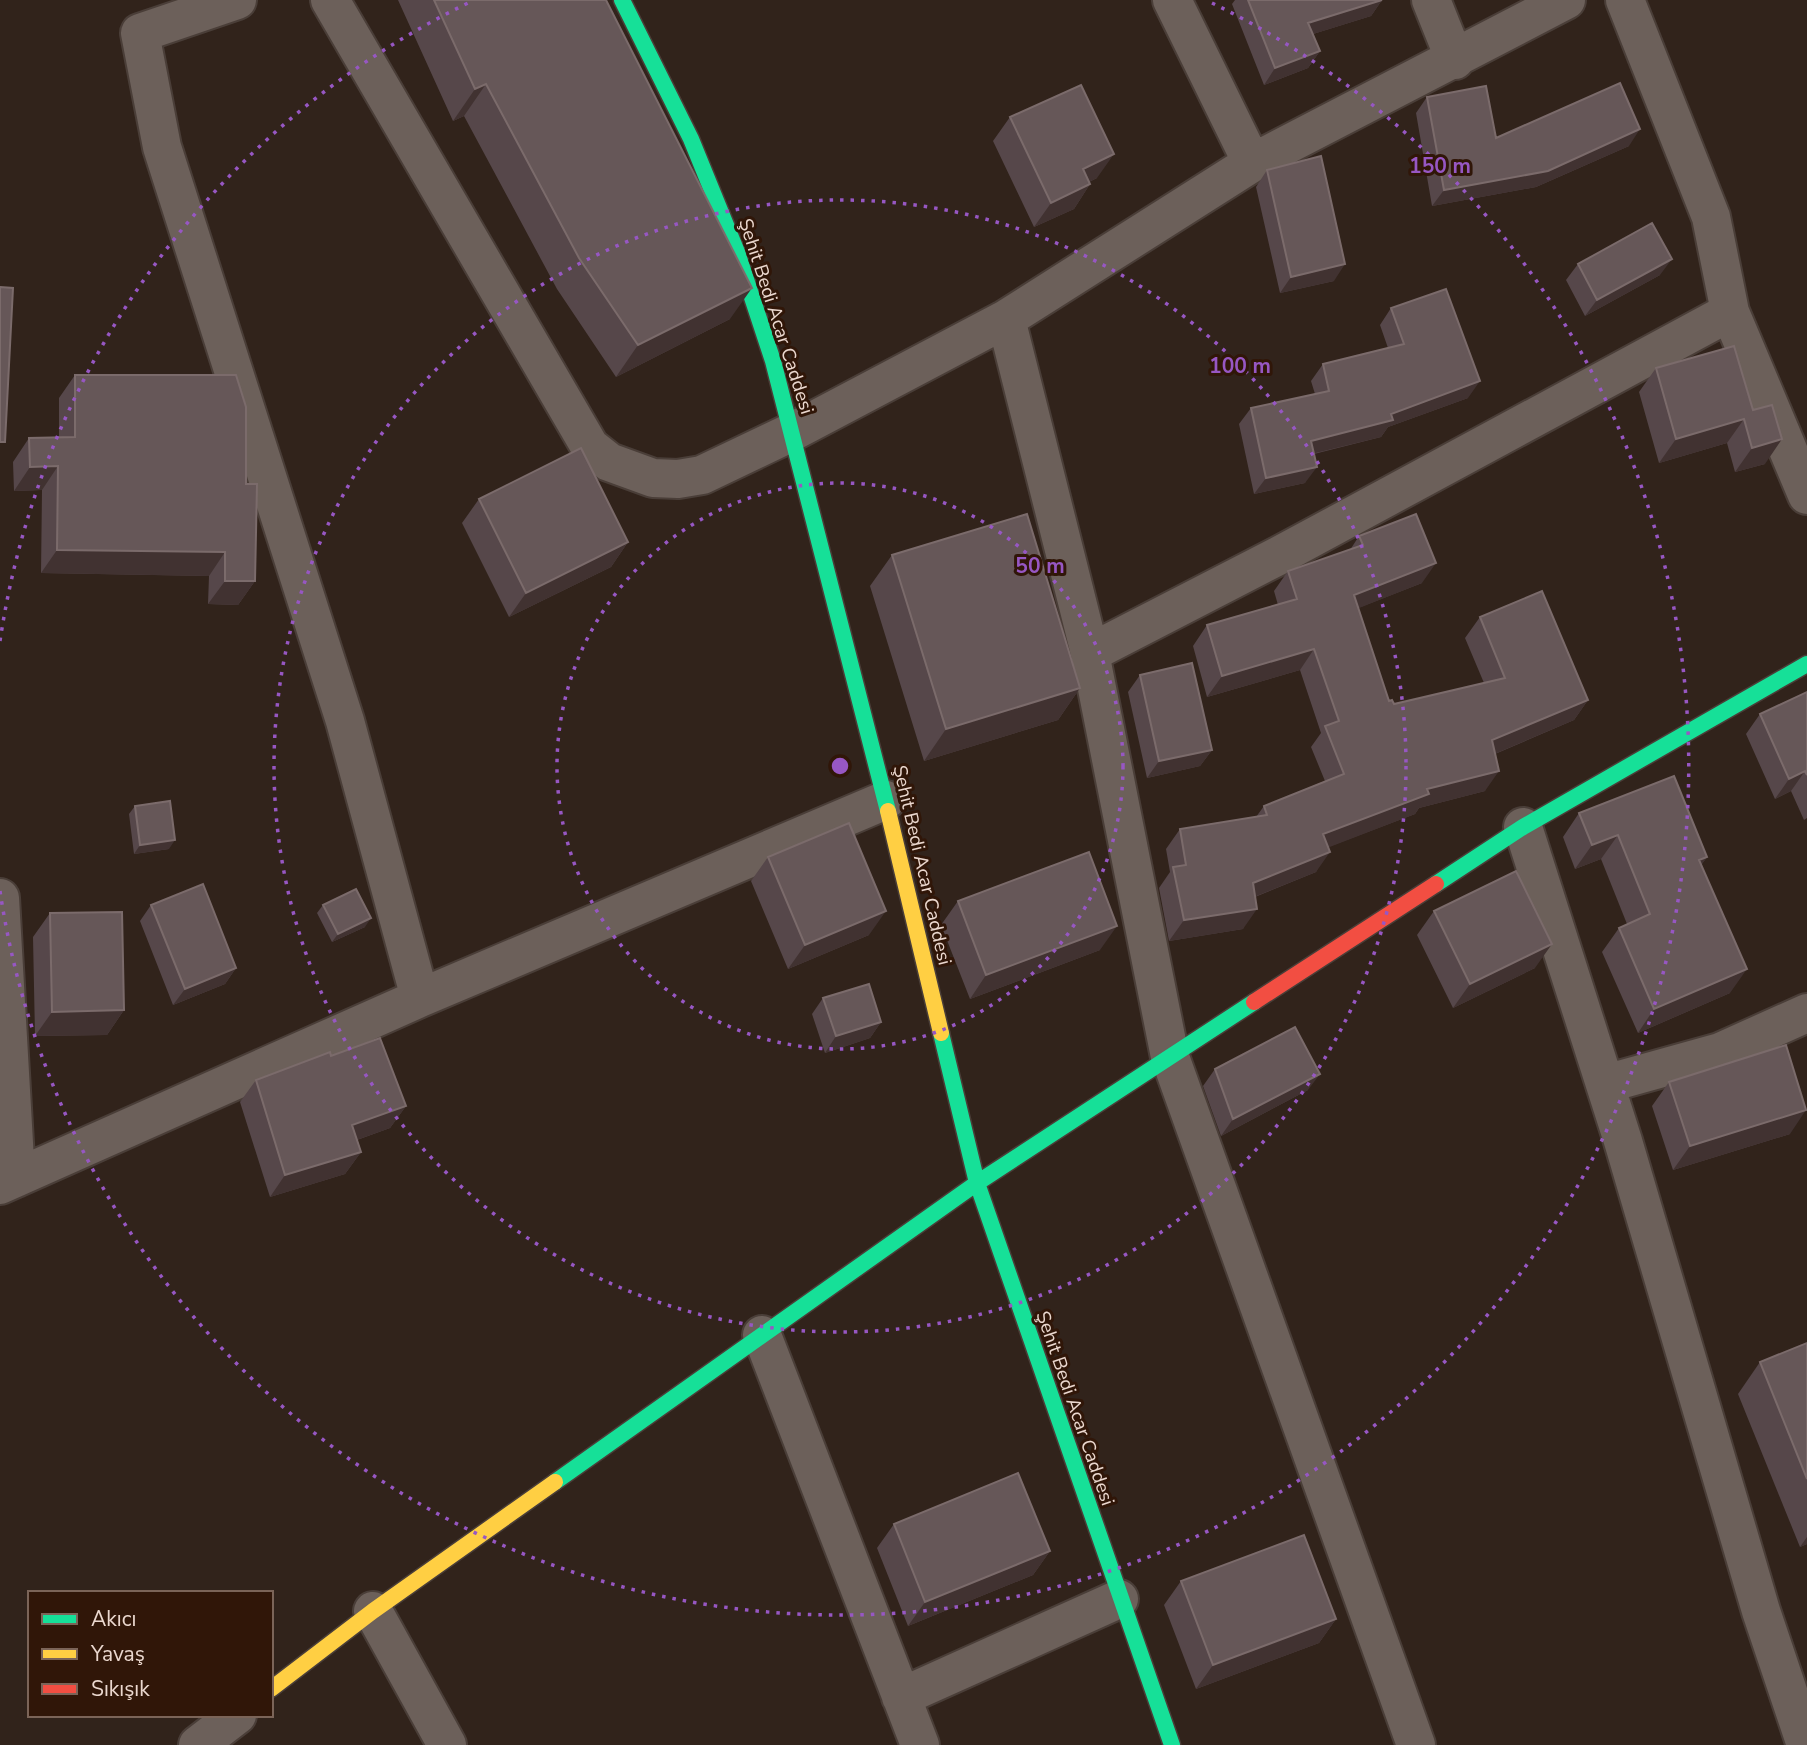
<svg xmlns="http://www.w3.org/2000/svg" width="1807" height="1745" font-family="'Nunito Sans',sans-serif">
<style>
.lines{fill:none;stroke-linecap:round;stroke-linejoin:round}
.street-casing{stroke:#4a3e38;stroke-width:42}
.fast-casing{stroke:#4a3e38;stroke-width:19}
.slow-casing{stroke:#4a3e38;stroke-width:19}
.jam-casing{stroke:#4a3e38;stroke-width:19}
.street{stroke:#6c605a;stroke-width:38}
.fast{stroke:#16e098;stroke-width:16}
.slow{stroke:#ffcf43;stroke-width:16}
.jam{stroke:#f24e42;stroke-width:16}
.wall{fill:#56474a}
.shaded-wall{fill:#413231}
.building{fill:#665758;stroke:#7b6b6b;stroke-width:2}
.ring{fill:none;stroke:#9757c3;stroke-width:3.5;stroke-dasharray:3.5 7}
.labels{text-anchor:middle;stroke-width:6;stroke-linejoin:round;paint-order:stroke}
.street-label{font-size:19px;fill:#ebd8cf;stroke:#301608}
.centre{fill:#9757c3;stroke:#301608;stroke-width:3.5}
.ring-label{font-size:21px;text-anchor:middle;font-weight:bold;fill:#9757c3;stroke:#301608;stroke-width:6;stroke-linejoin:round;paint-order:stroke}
</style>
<rect width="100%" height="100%" fill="#31231b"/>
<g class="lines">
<g class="street-casing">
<path id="street" d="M 237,0 L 140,33 L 162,147 L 345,721 L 420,998
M 330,0 L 590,447 L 609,462 L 653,478 L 678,479 L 702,475 L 792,432 L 1006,319 L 1252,163 L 1566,0
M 1172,0 L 1252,163
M 1431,0 L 1455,60
M 1730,312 L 1807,495
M 1006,319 L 1090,653 L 1170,1057 L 1416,1745
M 1090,653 L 1282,554 L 1730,312 L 1711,217 L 1625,0
M 1523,827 L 1623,1141 L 1761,1611 L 1806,1745
M 0,898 L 16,1178
M 1605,1084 L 1720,1052 L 1807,1013
M 0,1185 L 420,998 L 886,800
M 762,1335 L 920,1745
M 373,1611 L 447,1745
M 901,1697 L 1119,1599
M 198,1745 L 237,1715"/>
</g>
<g class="fast-casing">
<path id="fast" d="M 622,0 L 691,139 L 737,252 L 773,361 L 888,811
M 1436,884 L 1523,827 L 1807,664
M 941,1033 L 977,1183 L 1172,1745
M 555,1482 L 977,1183 L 1254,1002"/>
</g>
<g class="slow-casing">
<path id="slow" d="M 888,811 L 941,1033
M 271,1689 L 373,1611 L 555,1482"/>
</g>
<g class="jam-casing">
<path id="jam" d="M 1254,1002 L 1436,884"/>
</g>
<use href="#street" class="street"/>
<use href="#fast" class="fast"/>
<use href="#slow" class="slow"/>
<use href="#jam" class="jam"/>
</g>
<path class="wall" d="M 398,0 L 606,0 L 730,319 L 616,377 L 557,289 L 464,116 L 453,121 Z
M 1235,0 L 1382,0 L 1371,16 L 1313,34 L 1320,51 L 1308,68 L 1264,85 L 1232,4 Z
M 1427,97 L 1496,138 L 1629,146 L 1536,187 L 1432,206 L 1416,113 Z
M 1010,117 L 1097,178 L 1089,182 L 1090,184 L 1074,209 L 1034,227 L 993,141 Z
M 1267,170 L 1334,281 L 1280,293 L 1256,187 Z
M 1578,264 L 1660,275 L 1585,316 L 1566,280 Z
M 1391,308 L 1468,398 L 1388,427 L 1381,437 L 1314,454 L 1305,483 L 1254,494 L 1239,424 L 1251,408 L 1315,394 L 1311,381 L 1323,364 L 1388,348 L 1380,325 Z
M 1734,346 L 1765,464 L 1735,472 L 1727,443 L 1659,463 L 1639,392 L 1656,368 Z
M 75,375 L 246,484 L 255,581 L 238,605 L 208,604 L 209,576 L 41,573 L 42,490 L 14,491 L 13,462 L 29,438 L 59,437 L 59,398 Z
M 479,499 L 628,542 L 611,567 L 509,617 L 462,523 Z
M 1359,536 L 1422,583 L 1358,608 L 1389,701 L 1394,704 L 1484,683 L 1465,638 L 1480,617 L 1588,700 L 1574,720 L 1495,754 L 1485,791 L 1419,808 L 1415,814 L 1328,847 L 1316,872 L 1255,897 L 1243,929 L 1169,941 L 1159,888 L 1170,872 L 1166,849 L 1180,829 L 1256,817 L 1264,806 L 1325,781 L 1311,747 L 1321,733 L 1300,670 L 1207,697 L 1193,646 L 1207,625 L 1278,605 L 1274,591 L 1288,571 L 1350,550 Z
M 892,555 L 1080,688 L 1058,720 L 924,761 L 870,586 Z
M 1140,675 L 1212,750 L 1200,766 L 1147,778 L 1128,692 Z
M 1807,692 L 1807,818 L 1804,820 L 1791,791 L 1775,799 L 1746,734 L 1760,714 Z
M 135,806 L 169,849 L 134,854 L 129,814 Z
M 1579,813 L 1707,857 L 1701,865 L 1730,993 L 1638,1033 L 1602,952 L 1619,928 L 1627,924 L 1601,859 L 1575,869 L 1563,837 Z
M 768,857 L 869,935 L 788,969 L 751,881 Z
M 958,901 L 1100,950 L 970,999 L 941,925 Z
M 151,905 L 236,968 L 225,984 L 173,1005 L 140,921 Z
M 323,905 L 365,927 L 332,942 L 317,913 Z
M 1434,911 L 1535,968 L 1453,1008 L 1417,935 Z
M 50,913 L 124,1010 L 107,1035 L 35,1036 L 33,937 Z
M 823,998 L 881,1022 L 870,1038 L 825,1053 L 812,1014 Z
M 331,1056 L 406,1106 L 390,1128 L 357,1140 L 361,1152 L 345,1174 L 270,1197 L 240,1102 L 256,1080 Z
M 1215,1069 L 1308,1090 L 1221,1136 L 1203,1086 Z
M 1669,1082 L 1790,1134 L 1673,1170 L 1652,1106 Z
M 1807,1343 L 1807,1544 L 1800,1547 L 1738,1394 L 1760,1362 Z
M 894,1524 L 1050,1551 L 1033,1575 L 908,1626 L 877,1548 Z
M 1181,1581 L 1336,1619 L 1319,1643 L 1196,1689 L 1164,1605 Z"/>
<path class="shaded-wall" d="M 1382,0 L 1371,16 L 1297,39 L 1308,23 Z
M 1320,51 L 1308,68 L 1264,85 L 1275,68 Z
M 486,84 L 464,116 L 453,121 L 475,89 Z
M 1640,129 L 1629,146 L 1536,187 L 1432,206 L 1444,190 Z
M 1114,154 L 1097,178 L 1066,193 L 1083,169 Z
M 1090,184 L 1074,209 L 1034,227 L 1051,203 Z
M 1672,259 L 1660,275 L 1585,316 L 1597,300 Z
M 1345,264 L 1334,281 L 1280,293 L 1291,277 Z
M 752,288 L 730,319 L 616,377 L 638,345 Z
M 1480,381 L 1468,398 L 1388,427 L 1381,437 L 1299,457 L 1311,441 L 1391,414 Z
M 1744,419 L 1727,443 L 1659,463 L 1676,439 Z
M 1782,439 L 1765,464 L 1735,472 L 1752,448 Z
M 58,466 L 42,490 L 14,491 L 30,467 Z
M 1317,467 L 1305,483 L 1254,494 L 1266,478 Z
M 628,542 L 611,567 L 509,617 L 526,593 Z
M 57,550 L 225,552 L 209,576 L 41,573 Z
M 1436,563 L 1422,583 L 1339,616 L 1354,595 Z
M 225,581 L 255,581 L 238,605 L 208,604 Z
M 1314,649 L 1300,670 L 1207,697 L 1222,676 Z
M 1080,688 L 1058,720 L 924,761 L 946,729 Z
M 1588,700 L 1574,720 L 1478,761 L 1492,740 Z
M 1212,750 L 1200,766 L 1147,778 L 1159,761 Z
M 1499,771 L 1485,791 L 1419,808 L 1415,814 L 1309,855 L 1323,834 L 1427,789 Z
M 1805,771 L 1791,791 L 1775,799 L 1789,779 Z
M 1618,835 L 1601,859 L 1575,869 L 1592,845 Z
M 175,840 L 169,849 L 134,854 L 140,845 Z
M 1330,852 L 1316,872 L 1239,903 L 1253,883 Z
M 1707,857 L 1690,881 L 1699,860 Z
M 1257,909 L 1243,929 L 1169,941 L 1184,920 Z
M 886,911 L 869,935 L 788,969 L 805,945 Z
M 371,918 L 365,927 L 332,942 L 338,934 Z
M 1117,926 L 1100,950 L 970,999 L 986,975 Z
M 1552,944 L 1535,968 L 1453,1008 L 1470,984 Z
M 236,968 L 225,984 L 173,1005 L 185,989 Z
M 1747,969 L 1730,993 L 1638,1033 L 1654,1009 Z
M 124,1010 L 107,1035 L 35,1036 L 52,1012 Z
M 881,1022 L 870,1038 L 825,1053 L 836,1036 Z
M 1320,1074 L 1308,1090 L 1221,1136 L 1233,1119 Z
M 406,1106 L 390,1128 L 337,1147 L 352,1125 Z
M 1806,1110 L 1790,1134 L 1673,1170 L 1690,1146 Z
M 361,1152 L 345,1174 L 270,1197 L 285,1175 Z
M 1807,1537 L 1807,1544 L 1800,1547 Z
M 1050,1551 L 1033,1575 L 908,1626 L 925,1602 Z
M 1336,1619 L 1319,1643 L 1196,1689 L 1213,1665 Z"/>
<path class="building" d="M 434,0 L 606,0 L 752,288 L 638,345 L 579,258 L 486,84 L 475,89 Z
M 1248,0 L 1382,0 L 1308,23 L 1320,51 L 1275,68 Z
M 1620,83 L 1640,129 L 1548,171 L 1444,190 L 1427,97 L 1486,86 L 1496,138 Z
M 1081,85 L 1114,154 L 1083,169 L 1090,184 L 1051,203 L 1010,117 Z
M 1321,156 L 1345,264 L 1291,277 L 1267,170 Z
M 1652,223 L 1672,259 L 1597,300 L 1578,264 Z
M 0,287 L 13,288 L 5,442 L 0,442 Z
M 1446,289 L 1480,381 L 1391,414 L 1393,420 L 1311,441 L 1317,467 L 1266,478 L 1251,408 L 1329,391 L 1323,364 L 1404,344 L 1391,308 Z
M 1734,346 L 1753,410 L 1772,405 L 1782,439 L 1752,448 L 1744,419 L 1676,439 L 1656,368 Z
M 75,375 L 236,375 L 246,407 L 246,484 L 257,484 L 255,581 L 225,581 L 225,552 L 57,550 L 58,466 L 30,467 L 29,438 L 75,437 Z
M 581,448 L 628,542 L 526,593 L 479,499 Z
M 1027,514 L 1080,688 L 946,729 L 892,555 Z
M 1416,514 L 1436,563 L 1354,595 L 1389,701 L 1392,700 L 1394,704 L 1505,678 L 1480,617 L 1542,591 L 1588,700 L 1492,740 L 1499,771 L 1427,789 L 1429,794 L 1323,834 L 1330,852 L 1253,883 L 1257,909 L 1184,920 L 1173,867 L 1186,865 L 1180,829 L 1267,815 L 1264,806 L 1344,774 L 1325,726 L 1339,721 L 1314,649 L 1222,676 L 1207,625 L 1297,599 L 1288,571 L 1363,545 L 1359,536 Z
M 1192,663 L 1212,750 L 1159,761 L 1140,675 Z
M 1807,692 L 1807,775 L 1805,771 L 1789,779 L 1760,714 Z
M 1674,776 L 1707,857 L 1699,860 L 1747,969 L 1654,1009 L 1619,928 L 1650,914 L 1618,835 L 1592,845 L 1579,813 Z
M 170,801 L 175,840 L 140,845 L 135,806 Z
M 849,823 L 886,911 L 805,945 L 768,857 Z
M 1089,852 L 1117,926 L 986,975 L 958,901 Z
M 1516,871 L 1552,944 L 1470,984 L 1434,911 Z
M 203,884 L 236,968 L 185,989 L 151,905 Z
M 356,889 L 371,918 L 338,934 L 323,905 Z
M 122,912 L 124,1010 L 52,1012 L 50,913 Z
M 869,984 L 881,1022 L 836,1036 L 823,998 Z
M 1295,1027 L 1320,1074 L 1233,1119 L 1215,1069 Z
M 380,1038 L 406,1106 L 352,1125 L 361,1152 L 285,1175 L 256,1080 L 330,1052 L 331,1056 Z
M 1786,1045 L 1806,1110 L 1690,1146 L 1669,1082 Z
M 1807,1343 L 1807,1479 L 1760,1362 Z
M 1018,1473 L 1050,1551 L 925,1602 L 894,1524 Z
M 1304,1535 L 1336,1619 L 1213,1665 L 1181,1581 Z"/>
<g class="ring">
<circle cx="840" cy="766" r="283"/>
<circle cx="840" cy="766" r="566"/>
<path d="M0 641A849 849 0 0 1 468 3M1212 3A849 849 0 1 1 0 891"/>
</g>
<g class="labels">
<g class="street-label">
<text transform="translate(777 316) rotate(72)" y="7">Şehit Bedi Acar Caddesi</text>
<text transform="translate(923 865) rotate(77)" y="7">Şehit Bedi Acar Caddesi</text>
<text transform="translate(1076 1408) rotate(71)" y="7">Şehit Bedi Acar Caddesi</text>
</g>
</g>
<circle cx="840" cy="766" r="10" class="centre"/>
<g class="ring-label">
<text x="1440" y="173">150 m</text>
<text x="1240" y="373">100 m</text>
<text x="1040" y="573">50 m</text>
</g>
<rect x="28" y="1591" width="245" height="126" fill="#301608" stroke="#7b6458" stroke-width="2"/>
<rect x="42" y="1614" width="35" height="10" fill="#16e098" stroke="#7b6458" stroke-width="2"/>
<text x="91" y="1626" font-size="21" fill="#ebd8cf">Akıcı</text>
<rect x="42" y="1649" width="35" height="10" fill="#ffcf43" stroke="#7b6458" stroke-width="2"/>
<text x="91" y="1661" font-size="21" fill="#ebd8cf">Yavaş</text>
<rect x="42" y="1684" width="35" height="10" fill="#f24e42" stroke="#7b6458" stroke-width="2"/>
<text x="91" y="1696" font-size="21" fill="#ebd8cf">Sıkışık</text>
</svg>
